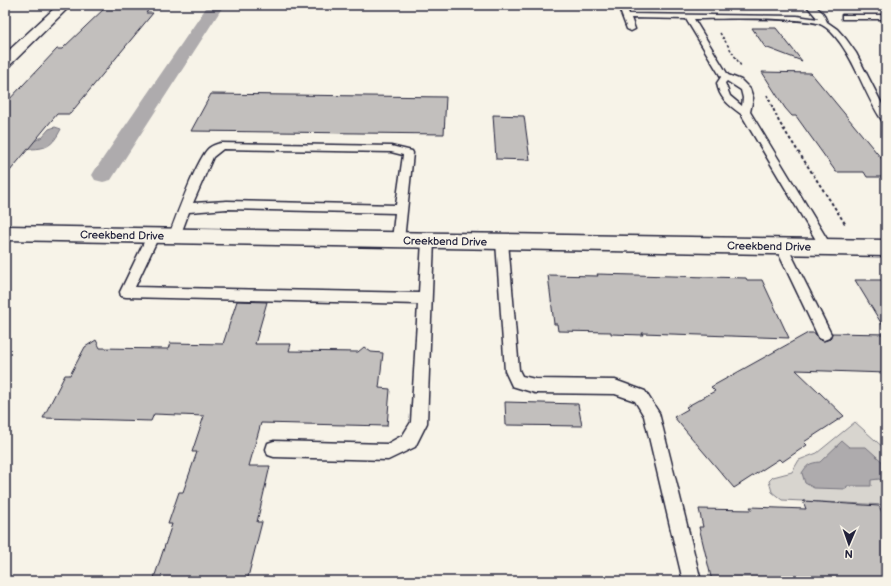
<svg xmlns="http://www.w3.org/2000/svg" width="891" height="586" font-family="'Balsamiq Sans',sans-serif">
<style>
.green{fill:#d8d5cf;stroke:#7d7c85}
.water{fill:#aeabad;stroke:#76747f}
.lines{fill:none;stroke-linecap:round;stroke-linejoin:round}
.canal{fill:#aeabad;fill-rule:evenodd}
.building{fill:#c2bfbd;stroke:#22223b}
.lane-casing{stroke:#22223b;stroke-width:3}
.street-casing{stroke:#22223b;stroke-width:3}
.secondary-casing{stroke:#22223b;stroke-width:3}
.path-far1{stroke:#22223b;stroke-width:1.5;stroke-dasharray:2.5 2;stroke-linecap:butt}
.path{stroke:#22223b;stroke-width:2;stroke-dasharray:3 2.5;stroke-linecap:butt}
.lane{fill:#f7f3e8;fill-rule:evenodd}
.street{fill:#f7f3e8;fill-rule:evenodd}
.secondary{fill:#f7f3e8;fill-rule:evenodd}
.labels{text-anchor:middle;stroke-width:4;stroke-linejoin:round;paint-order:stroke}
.street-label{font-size:11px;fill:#22223b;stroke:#f7f3e8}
</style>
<rect width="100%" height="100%" fill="#f7f3e8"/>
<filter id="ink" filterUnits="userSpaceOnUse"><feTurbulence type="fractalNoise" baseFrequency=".025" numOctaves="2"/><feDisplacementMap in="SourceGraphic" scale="8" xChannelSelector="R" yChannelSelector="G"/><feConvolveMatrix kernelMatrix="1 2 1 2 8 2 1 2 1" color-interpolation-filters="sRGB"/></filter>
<g filter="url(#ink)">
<path class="green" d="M 855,422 L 886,450 L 886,505 L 782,500 L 772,492 L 769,481 L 773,477 L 792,472 L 799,460 L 817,453 Z"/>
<path class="water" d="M 55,127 L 61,129 C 52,147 46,149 27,149 L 27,145 L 42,137 L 49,129 Z
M 842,441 L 849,447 L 866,447 L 886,465 L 886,483 L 879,479 L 871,480 L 871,486 L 847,486 L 846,489 L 814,488 L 805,483 L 802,473 C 807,465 809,463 820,462 Z"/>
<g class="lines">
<path class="canal" d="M 208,5 L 224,5 L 111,180 L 103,182 L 95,180 L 92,175 L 95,170 Z"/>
</g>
<path class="building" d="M 108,5 L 152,5 L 146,13 L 153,13 L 70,114 L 57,114 L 5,177 L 5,104 L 57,49 L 62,49 Z
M 752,28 L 776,28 L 802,61 L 765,47 Z
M 762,72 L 811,73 L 886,164 L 886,177 L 867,177 L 864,172 L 836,172 L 796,116 L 792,116 L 785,108 Z
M 211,94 L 446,97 L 444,134 L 191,131 Z
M 493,115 L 524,116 L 530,160 L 496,159 Z
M 597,274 L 746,278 L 747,280 L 762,280 L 789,338 L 642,333 L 643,335 L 611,334 L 611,332 L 558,331 L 557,324 L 554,324 L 548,275 L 598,276 Z
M 855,280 L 886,280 L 886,331 Z
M 237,301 L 267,302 L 255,344 L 291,344 L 289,351 L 358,352 L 364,347 L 371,352 L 383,353 L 379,388 L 390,389 L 387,426 L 261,423 L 249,466 L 270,466 L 257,522 L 262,522 L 247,581 L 153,581 L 172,524 L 168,524 L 179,492 L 183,492 L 197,452 L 192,452 L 204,416 L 154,414 L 151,421 L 43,418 L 65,375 L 70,375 L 85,347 L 96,340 L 100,348 L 168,349 L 170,343 L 223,344 Z
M 808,333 L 815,333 L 818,339 L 823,341 L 830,339 L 832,333 L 886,334 L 886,373 L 796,370 L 844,416 L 804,442 L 807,445 L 782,462 L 779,459 L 734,488 L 674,417 L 688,409 L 686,407 L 715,391 L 711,387 Z
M 505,402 L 578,404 L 582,426 L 506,425 Z
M 803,501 L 879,506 L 886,520 L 886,581 L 712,581 L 699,527 L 703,527 L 699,509 L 752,510 L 750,507 L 806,509 Z"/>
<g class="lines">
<g class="lane-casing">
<path id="lane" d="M 618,5 L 626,5 L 629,14 L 797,16 L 818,19 L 806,5 L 814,5 L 823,13 L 827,22 L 837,29 L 846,39 L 856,53 L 886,112 L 886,123 L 883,122 C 866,97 858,68 841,44 C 836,37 830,29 822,25 C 805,16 718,19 694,19 L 728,75 L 741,80 L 750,89 L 753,98 L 750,112 L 830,244 L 832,247 L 830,250 L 822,250 L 741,114 C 729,105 719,98 717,83 L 721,77 L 686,19 L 631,18 L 635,29 L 631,31 L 627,29 ZM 727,81 L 741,90 L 743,98 L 742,106 L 730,96 L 725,83 Z
M 842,15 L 886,15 L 886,19 L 842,19 Z
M 221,143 L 391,146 L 412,151 L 413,153 L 404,240 L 402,243 L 394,243 L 392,240 L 395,213 L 227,209 L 189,212 L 179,239 L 171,239 L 169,236 C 175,219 198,157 209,148 C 213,145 217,144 221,143 ZM 223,149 L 391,152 L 403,155 L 396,205 L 227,201 L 193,203 L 213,157 Z
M 153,232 L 157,233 L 159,236 L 135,287 L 419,293 L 422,240 L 424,237 L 432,237 L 434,240 L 427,423 L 415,447 L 388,460 L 274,457 L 268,455 L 266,449 L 268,443 L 274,441 L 387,444 L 403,435 L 411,422 L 418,304 L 126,297 L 121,296 L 120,292 L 147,236 L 149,233 Z
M 502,238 L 506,239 L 508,242 L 519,370 L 522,376 L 535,379 L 615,380 L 645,391 L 659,413 L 701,581 L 683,581 L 644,416 L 635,401 L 615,394 L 535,393 L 512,386 L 505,371 L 496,242 L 498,239 Z
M 781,241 L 785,243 L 787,246 L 831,334 L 829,338 L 824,340 L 819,338 L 775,246 L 777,243 Z"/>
</g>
<g class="street-casing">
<path id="street" d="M 58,5 L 71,5 L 10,65 L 5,66 L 5,54 Z"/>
</g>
<g class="secondary-casing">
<path id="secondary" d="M 5,226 L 886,240 L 886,256 L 5,240 Z"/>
</g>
<path class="path-far1" d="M 720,33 L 741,66
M 767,95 L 769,100"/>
<path class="path" d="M 769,99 L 779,122 L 846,225"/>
<use href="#lane" class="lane"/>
<use href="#street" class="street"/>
<use href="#secondary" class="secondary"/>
</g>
</g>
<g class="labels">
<g class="street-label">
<text transform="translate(122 235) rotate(1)" y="4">Creekbend Drive</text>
<text transform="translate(445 241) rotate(1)" y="4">Creekbend Drive</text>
<text transform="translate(769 246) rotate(1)" y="4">Creekbend Drive</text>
</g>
</g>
<rect width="891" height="586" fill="none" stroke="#f7f3e8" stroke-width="20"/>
<rect x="10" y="10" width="871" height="566" fill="none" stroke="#22223b" stroke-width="1.5" filter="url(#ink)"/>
<g transform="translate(849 544) rotate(182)" stroke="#f7f3e8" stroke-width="3" paint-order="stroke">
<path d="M0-3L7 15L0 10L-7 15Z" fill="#22223b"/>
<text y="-6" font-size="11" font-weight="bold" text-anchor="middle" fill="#22223b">N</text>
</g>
</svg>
